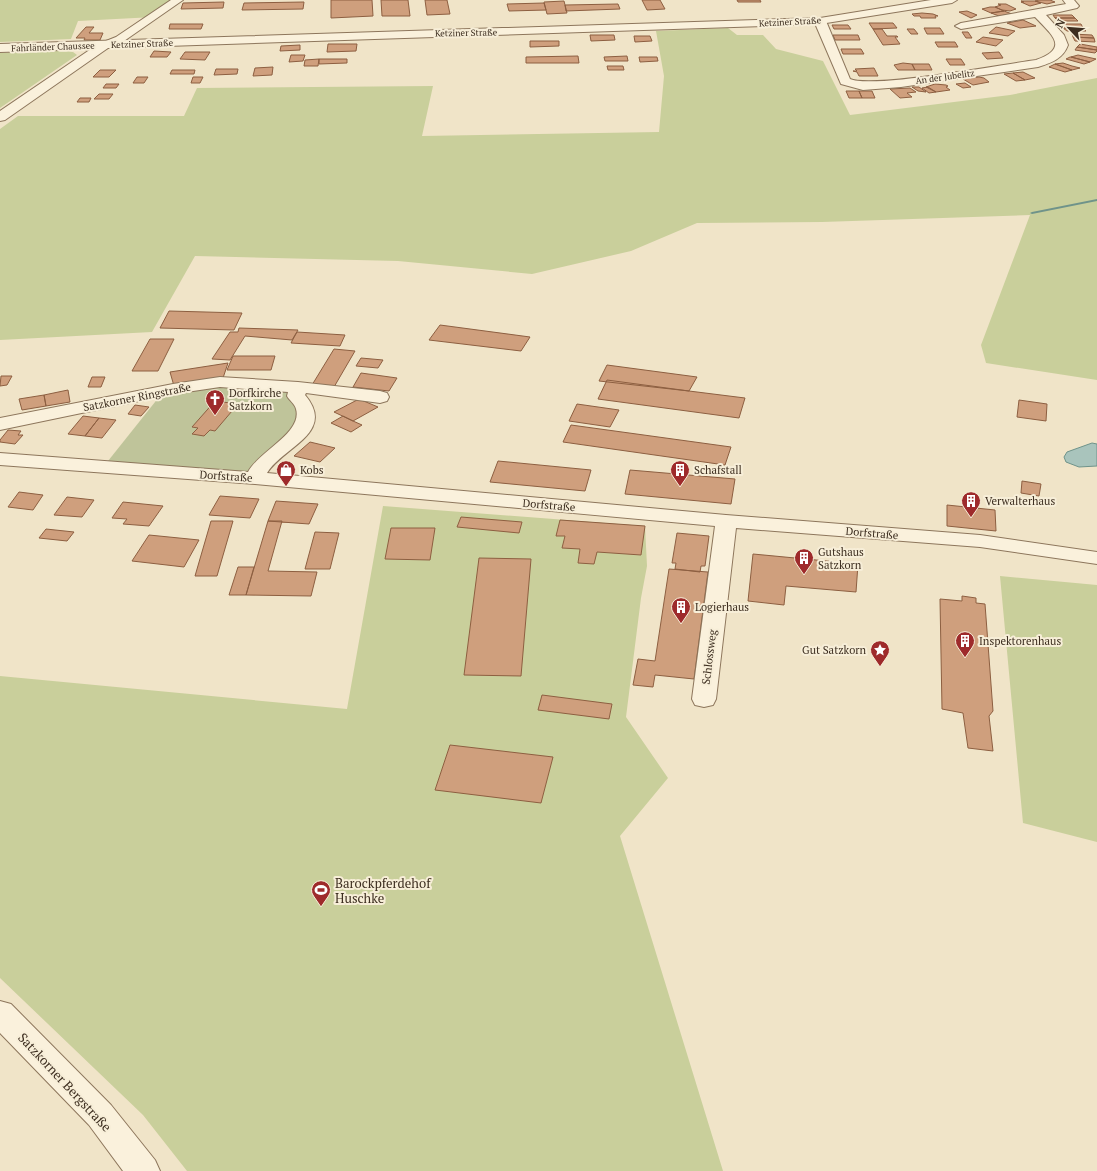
<svg xmlns="http://www.w3.org/2000/svg" width="1097" height="1171" font-family="'PT Serif',serif">
<style>
.green{fill:#c9cf9b}
.cemetery{fill:#bfc49a}
.water{fill:#a9c4bc;stroke:#6f938a}
.lines{fill:none;stroke-linecap:round;stroke-linejoin:round}
.stream{fill:#6f938a;fill-rule:evenodd}
.building{fill:#cf9f7d;stroke:#8d5f41}
.minor-casing{stroke:#8d765c;stroke-width:2}
.tertiary-casing{stroke:#8d765c;stroke-width:2}
.minor{fill:#faf1dc;fill-rule:evenodd}
.tertiary{fill:#faf1dc;fill-rule:evenodd}
.labels{text-anchor:middle;stroke-width:4;stroke-linejoin:round;paint-order:stroke}
.far-street-label{font-size:9px;fill:#3d2e20;stroke:#f7eed8}
.poi-label{font-size:11px;fill:#3d2e20;stroke:#f7eed8;text-anchor:start}
.street-label{font-size:11px;fill:#3d2e20;stroke:#f7eed8}
.near-poi-label{font-size:13px;fill:#3d2e20;stroke:#f7eed8;text-anchor:start}
.near-street-label{font-size:13px;fill:#3d2e20;stroke:#f7eed8}
</style>
<rect width="100%" height="100%" fill="#f0e4c8"/>
<path class="green" d="M 0,0 L 181,0 L 154,17 L 78,21 L 71,39 L 0,42 Z
M 728,28 L 737,35 L 763,35 L 776,49 L 823,61 L 850,115 L 1010,95 L 1097,78 L 1097,380 L 986,363 L 981,345 L 1030,215 L 822,222 L 697,223 L 631,251 L 532,274 L 398,261 L 195,256 L 152,332 L 0,340 L 0,129 L 18,116 L 184,116 L 197,88 L 433,86 L 422,136 L 659,132 L 664,76 L 656,31 Z
M 59,49 L 73,52 L 77,55 L 0,108 L 0,53 Z
M 383,506 L 645,526 L 647,566 L 641,598 L 626,717 L 668,778 L 620,836 L 723,1171 L 187,1171 L 143,1115 L 0,978 L 0,676 L 347,709 Z
M 1000,576 L 1097,585 L 1097,842 L 1023,823 Z"/>
<path class="cemetery" d="M 219,386 L 287,389 L 299,407 L 295,430 L 249,472 L 108,461 L 159,397 Z"/>
<path class="water" d="M 1092,443 L 1097,444 L 1097,466 L 1079,467 L 1066,462 L 1064,457 L 1067,452 Z"/>
<g class="lines">
<path class="stream" d="M 1097,199 L 1097,201 L 1032,214 L 1030,213 L 1032,212 Z"/>
</g>
<path class="building" d="M 331,0 L 372,0 L 373,16 L 331,18 Z
M 381,0 L 408,0 L 410,16 L 382,16 Z
M 425,0 L 447,0 L 450,14 L 427,15 Z
M 642,0 L 660,0 L 665,9 L 647,10 Z
M 737,0 L 760,0 L 761,2 L 738,2 Z
M 1039,0 L 1050,0 L 1055,2 L 1047,4 L 1035,1 Z
M 564,1 L 567,13 L 547,14 L 544,2 Z
M 1021,1 L 1035,1 L 1041,3 L 1030,6 L 1021,2 L 1024,2 Z
M 224,2 L 223,8 L 181,9 L 183,3 Z
M 304,2 L 303,9 L 242,10 L 244,3 Z
M 544,3 L 546,10 L 509,11 L 507,4 Z
M 618,4 L 620,9 L 566,11 L 565,5 Z
M 998,4 L 1006,4 L 1016,9 L 1010,11 L 1002,10 L 995,7 L 1001,5 Z
M 990,7 L 995,7 L 1004,11 L 991,13 L 982,9 Z
M 967,11 L 977,15 L 971,18 L 959,12 Z
M 1004,11 L 1012,14 L 999,16 L 991,13 Z
M 922,13 L 933,14 L 938,16 L 935,16 L 936,18 L 921,18 L 920,16 L 914,16 L 912,14 Z
M 1053,15 L 1072,15 L 1075,18 L 1055,18 Z
M 1055,18 L 1075,18 L 1078,21 L 1059,21 Z
M 1023,20 L 1036,26 L 1020,28 L 1007,23 Z
M 869,23 L 893,23 L 897,28 L 873,29 Z
M 170,24 L 203,24 L 201,29 L 169,29 Z
M 1061,24 L 1081,24 L 1083,28 L 1063,28 Z
M 832,25 L 848,25 L 851,29 L 834,29 Z
M 86,27 L 94,27 L 89,33 L 103,33 L 100,40 L 84,40 L 85,38 L 76,38 Z
M 996,27 L 1015,31 L 1008,36 L 989,33 Z
M 924,28 L 940,28 L 944,34 L 927,34 Z
M 1063,28 L 1083,28 L 1086,31 L 1067,31 Z
M 873,29 L 882,29 L 887,36 L 897,36 L 898,37 L 895,37 L 900,44 L 883,45 Z
M 907,29 L 914,29 L 918,34 L 911,34 Z
M 962,32 L 968,32 L 972,38 L 966,38 Z
M 1072,34 L 1092,35 L 1094,38 L 1073,37 Z
M 590,35 L 614,35 L 615,40 L 591,41 Z
M 833,35 L 858,35 L 860,40 L 835,40 Z
M 634,36 L 650,36 L 652,41 L 635,42 Z
M 983,37 L 1003,40 L 996,46 L 976,42 Z
M 1073,37 L 1094,38 L 1095,42 L 1075,41 Z
M 530,41 L 559,41 L 559,46 L 530,47 Z
M 935,42 L 955,42 L 958,47 L 938,47 Z
M 328,44 L 357,44 L 356,51 L 327,52 Z
M 1080,44 L 1097,47 L 1097,50 L 1077,47 Z
M 300,45 L 300,50 L 280,51 L 281,46 Z
M 1077,47 L 1097,50 L 1097,51 L 1095,53 L 1075,50 Z
M 841,49 L 861,49 L 864,54 L 843,54 Z
M 154,51 L 171,52 L 167,57 L 150,57 Z
M 185,52 L 210,52 L 205,60 L 180,59 Z
M 999,52 L 1003,58 L 987,59 L 982,53 Z
M 291,55 L 305,55 L 303,61 L 289,62 Z
M 1078,55 L 1096,59 L 1090,62 L 1071,57 Z
M 578,56 L 579,63 L 526,63 L 526,57 Z
M 627,56 L 628,61 L 605,61 L 604,57 Z
M 639,57 L 657,57 L 658,61 L 640,62 Z
M 1070,57 L 1071,57 L 1090,62 L 1084,64 L 1066,59 Z
M 319,59 L 347,59 L 347,63 L 319,64 Z
M 319,59 L 318,66 L 304,66 L 305,60 Z
M 946,59 L 961,59 L 965,65 L 950,65 Z
M 903,63 L 912,64 L 915,70 L 898,70 L 894,65 Z
M 1063,63 L 1072,66 L 1080,68 L 1072,70 L 1055,64 Z
M 912,64 L 929,64 L 932,70 L 915,70 Z
M 1055,64 L 1072,70 L 1065,72 L 1049,67 Z
M 607,66 L 623,66 L 624,70 L 608,70 Z
M 273,67 L 272,75 L 253,76 L 255,68 Z
M 874,68 L 878,76 L 859,76 L 857,72 L 853,71 L 857,71 L 855,69 Z
M 216,69 L 238,69 L 237,74 L 214,75 Z
M 100,70 L 116,70 L 109,77 L 93,77 Z
M 172,70 L 195,70 L 194,74 L 170,74 Z
M 1023,72 L 1035,78 L 1025,80 L 1013,73 Z
M 1013,73 L 1025,80 L 1016,81 L 1004,74 Z
M 137,77 L 148,77 L 144,83 L 133,83 Z
M 193,77 L 203,77 L 200,83 L 191,83 Z
M 979,77 L 984,78 L 989,82 L 973,85 L 963,79 Z
M 965,83 L 971,87 L 963,88 L 956,84 Z
M 106,84 L 119,84 L 116,88 L 103,88 Z
M 935,84 L 946,85 L 948,86 L 946,87 L 950,90 L 936,92 L 926,87 Z
M 912,87 L 919,87 L 926,92 L 918,91 Z
M 928,87 L 936,92 L 929,93 L 922,88 Z
M 910,88 L 916,92 L 907,93 L 912,97 L 900,98 L 890,89 Z
M 846,91 L 859,91 L 862,98 L 849,98 Z
M 859,91 L 872,91 L 875,98 L 862,98 Z
M 99,94 L 113,94 L 109,99 L 94,99 Z
M 80,98 L 91,98 L 89,102 L 77,102 Z
M 169,311 L 242,313 L 234,330 L 160,328 Z
M 440,325 L 530,337 L 521,351 L 429,340 Z
M 239,328 L 298,330 L 292,340 L 245,336 L 230,360 L 212,359 L 230,332 L 238,332 Z
M 297,332 L 345,335 L 340,346 L 291,343 Z
M 150,339 L 174,339 L 158,371 L 132,371 Z
M 334,349 L 355,351 L 334,387 L 312,385 Z
M 233,356 L 275,356 L 271,370 L 227,370 Z
M 361,358 L 383,360 L 378,368 L 356,366 Z
M 228,363 L 223,378 L 174,386 L 170,372 Z
M 607,365 L 697,377 L 689,391 L 599,381 Z
M 361,373 L 397,378 L 389,391 L 353,387 Z
M 1,376 L 12,376 L 7,385 L 0,386 Z
M 92,377 L 105,377 L 101,387 L 88,387 Z
M 607,380 L 689,391 L 745,398 L 739,418 L 598,399 Z
M 68,390 L 70,402 L 46,406 L 44,395 Z
M 44,395 L 46,406 L 22,410 L 19,399 Z
M 359,399 L 378,407 L 353,421 L 334,412 Z
M 1019,400 L 1047,404 L 1046,421 L 1017,417 Z
M 215,401 L 238,404 L 215,431 L 210,430 L 204,436 L 192,434 L 198,428 L 192,427 Z
M 577,404 L 619,410 L 610,427 L 569,421 Z
M 135,405 L 149,407 L 141,416 L 128,414 Z
M 83,416 L 99,418 L 85,436 L 68,434 Z
M 343,416 L 353,421 L 362,425 L 351,432 L 331,423 Z
M 99,418 L 116,420 L 102,438 L 85,436 Z
M 571,425 L 731,447 L 725,465 L 563,442 Z
M 8,430 L 21,431 L 18,435 L 23,435 L 15,444 L 0,442 L 0,440 Z
M 310,442 L 335,448 L 320,462 L 294,456 Z
M 498,461 L 591,470 L 585,491 L 490,482 Z
M 630,470 L 735,479 L 731,504 L 625,494 Z
M 1022,481 L 1041,484 L 1039,496 L 1021,493 Z
M 19,492 L 43,495 L 33,510 L 8,507 Z
M 220,496 L 259,499 L 250,518 L 209,515 Z
M 67,497 L 94,500 L 82,517 L 54,515 Z
M 276,501 L 318,504 L 309,524 L 268,521 Z
M 123,502 L 163,506 L 149,526 L 123,524 L 127,519 L 112,518 Z
M 947,505 L 995,510 L 996,531 L 947,526 Z
M 461,517 L 522,522 L 519,533 L 457,527 Z
M 560,520 L 645,526 L 641,555 L 597,552 L 594,564 L 578,563 L 580,549 L 562,548 L 565,536 L 556,536 Z
M 211,521 L 233,521 L 217,576 L 195,576 Z
M 268,521 L 282,521 L 268,571 L 317,572 L 311,596 L 246,595 Z
M 391,528 L 435,528 L 430,560 L 385,559 Z
M 46,529 L 74,532 L 67,541 L 39,538 Z
M 315,532 L 339,533 L 330,569 L 305,569 Z
M 677,533 L 709,536 L 705,566 L 701,566 L 700,572 L 675,569 L 676,563 L 672,563 Z
M 149,535 L 199,540 L 184,567 L 132,561 Z
M 753,554 L 858,564 L 856,592 L 786,586 L 784,605 L 748,601 Z
M 479,558 L 531,559 L 521,676 L 464,675 Z
M 238,567 L 254,567 L 246,595 L 229,595 Z
M 669,569 L 708,572 L 694,679 L 655,675 L 653,687 L 633,685 L 638,659 L 655,661 Z
M 962,596 L 976,598 L 976,603 L 985,604 L 993,711 L 989,716 L 993,751 L 968,748 L 963,713 L 942,709 L 940,599 L 962,601 Z
M 542,695 L 612,704 L 609,719 L 538,710 Z
M 450,745 L 553,757 L 541,803 L 435,790 Z"/>
<g class="lines">
<g class="minor-casing">
<path id="minor" d="M 171,0 L 183,0 L 124,41 L 105,49 L 99,45 L 101,43 L 116,37 Z
M 1063,0 L 1074,0 L 1079,6 L 1077,8 L 1046,15 L 1064,35 L 1068,45 C 1063,59 1051,63 1038,67 L 901,87 L 863,90 L 841,84 L 814,21 L 820,18 L 826,21 L 850,79 C 872,89 1004,64 1036,60 C 1070,48 1052,35 1035,17 L 961,29 L 955,26 L 961,23 L 1066,4 Z
M 220,377 L 298,382 L 380,391 L 387,393 L 389,397 L 387,401 L 380,403 L 306,393 L 305,395 C 337,433 283,447 267,473 L 726,515 L 980,535 L 1097,552 L 1097,564 L 980,547 L 736,528 L 716,699 L 713,705 L 704,707 L 695,705 L 692,699 L 715,526 L 255,484 L 0,465 L 0,453 L 248,472 C 258,452 303,433 296,409 C 295,404 289,400 287,396 L 288,392 L 220,387 L 173,394 L 0,430 L 0,418 L 173,384 Z"/>
</g>
<g class="tertiary-casing">
<path id="tertiary" d="M 931,0 L 957,0 L 952,3 L 820,24 L 108,48 L 5,120 L 0,121 L 0,111 L 91,49 L 0,52 L 0,44 L 820,18 Z
M 0,1001 L 11,1004 L 111,1105 L 155,1160 L 160,1171 L 123,1171 L 89,1125 L 0,1033 Z"/>
</g>
<use href="#minor" class="minor"/>
<use href="#tertiary" class="tertiary"/>
</g>
<defs>
<g id="church-pin" transform="scale(1)"><path d="M0 17L-7.5 6A9.5 9.5 0 1 1 7.5 6Z" fill="#9e2a2b" stroke="#f7eed8"/><path d="M-1.2-6h2.4v3.5h3.3v2.4h-3.3V6h-2.4V-.1h-3.3v-2.4h3.3Z" fill="#fff"/></g>
<g id="shop-pin" transform="scale(1)"><path d="M0 17L-7.5 6A9.5 9.5 0 1 1 7.5 6Z" fill="#9e2a2b" stroke="#f7eed8"/><path d="M-5-2.5h2.3a2.7 3.5 0 0 1 5.4 0H5L5.5 6h-11ZM-1.5-2.5h3a1.5 2.3 0 0 0-3 0Z" fill="#fff"/></g>
<g id="building-pin" transform="scale(1)"><path d="M0 17L-7.5 6A9.5 9.5 0 1 1 7.5 6Z" fill="#9e2a2b" stroke="#f7eed8"/><path d="M-4-6H4V6H1V3H-1V6H-4ZM-2.5-4.3h1.7v1.8h-1.7ZM.8-4.3h1.7v1.8H.8ZM-2.5-1h1.7V.8h-1.7ZM.8-1h1.7V.8H.8Z" fill="#fff"/></g>
<g id="sight-pin" transform="scale(1)"><path d="M0 17L-7.5 6A9.5 9.5 0 1 1 7.5 6Z" fill="#9e2a2b" stroke="#f7eed8"/><path d="M0-6L1.8-2.2L6-1.7L2.9 1.2L3.7 5.4L0 3.3L-3.7 5.4L-2.9 1.2L-6-1.7L-1.8-2.2Z" fill="#fff"/></g>
<g id="stadium-pin" transform="scale(1)"><path d="M0 17L-7.5 6A9.5 9.5 0 1 1 7.5 6Z" fill="#9e2a2b" stroke="#f7eed8"/><path d="M0-5a6.5 5 0 1 0 0 10a6.5 5 0 1 0 0-10ZM-3.5-1.8h7v3.6h-7Z" fill="#fff"/></g>
</defs>
<g fill-rule="evenodd">
<use href="#church-pin" x="215" y="399"/>
<use href="#shop-pin" x="286" y="470"/>
<use href="#building-pin" x="680" y="470"/>
<use href="#building-pin" x="971" y="501"/>
<use href="#building-pin" x="804" y="558"/>
<use href="#building-pin" x="681" y="607"/>
<use href="#building-pin" x="965" y="641"/>
<use href="#sight-pin" x="880" y="650"/>
<use href="#stadium-pin" x="321" y="890"/>
</g>
<g class="labels">
<g class="far-street-label">
<text transform="translate(790 22) rotate(-3)" y="3">Ketziner Straße</text>
<text transform="translate(466 33) rotate(-1)" y="3">Ketziner Straße</text>
<text transform="translate(142 44) rotate(-2)" y="3">Ketziner Straße</text>
<text transform="translate(53 47) rotate(-2)" y="3">Fahrländer Chaussee</text>
<text transform="translate(945 77) rotate(-8)" y="3">An der Jubelitz</text>
</g>
<g class="poi-label">
<text x="229" y="397">Dorfkirche<tspan x="229" dy="13">Satzkorn</tspan></text>
<text x="300" y="474">Kobs</text>
<text x="694" y="474">Schafstall</text>
<text x="985" y="505">Verwalterhaus</text>
<text x="818" y="556">Gutshaus<tspan x="818" dy="13">Satzkorn</tspan></text>
<text x="695" y="611">Logierhaus</text>
<text x="979" y="645">Inspektorenhaus</text>
<text x="866" y="654" text-anchor="end">Gut Satzkorn</text>
</g>
<g class="street-label">
<text transform="translate(137 397) rotate(-11)" y="4">Satzkorner Ringstraße</text>
<text transform="translate(226 476) rotate(4)" y="4">Dorfstraße</text>
<text transform="translate(549 505) rotate(5)" y="4">Dorfstraße</text>
<text transform="translate(872 533) rotate(5)" y="4">Dorfstraße</text>
<text transform="translate(709 657) rotate(-83)" y="4">Schlossweg</text>
</g>
<g class="near-poi-label">
<text x="335" y="888">Barockpferdehof<tspan x="335" dy="15">Huschke</tspan></text>
</g>
<g class="near-street-label">
<text transform="translate(65 1082) rotate(47)" y="5">Satzkorner Bergstraße</text>
</g>
</g>
<g transform="translate(1069 28) rotate(296)" stroke="#f7eed8" stroke-width="3" paint-order="stroke">
<path d="M0-3L7 15L0 10L-7 15Z" fill="#3d2e20"/>
<text y="-6" font-size="11" font-weight="bold" text-anchor="middle" fill="#3d2e20">N</text>
</g>
</svg>
